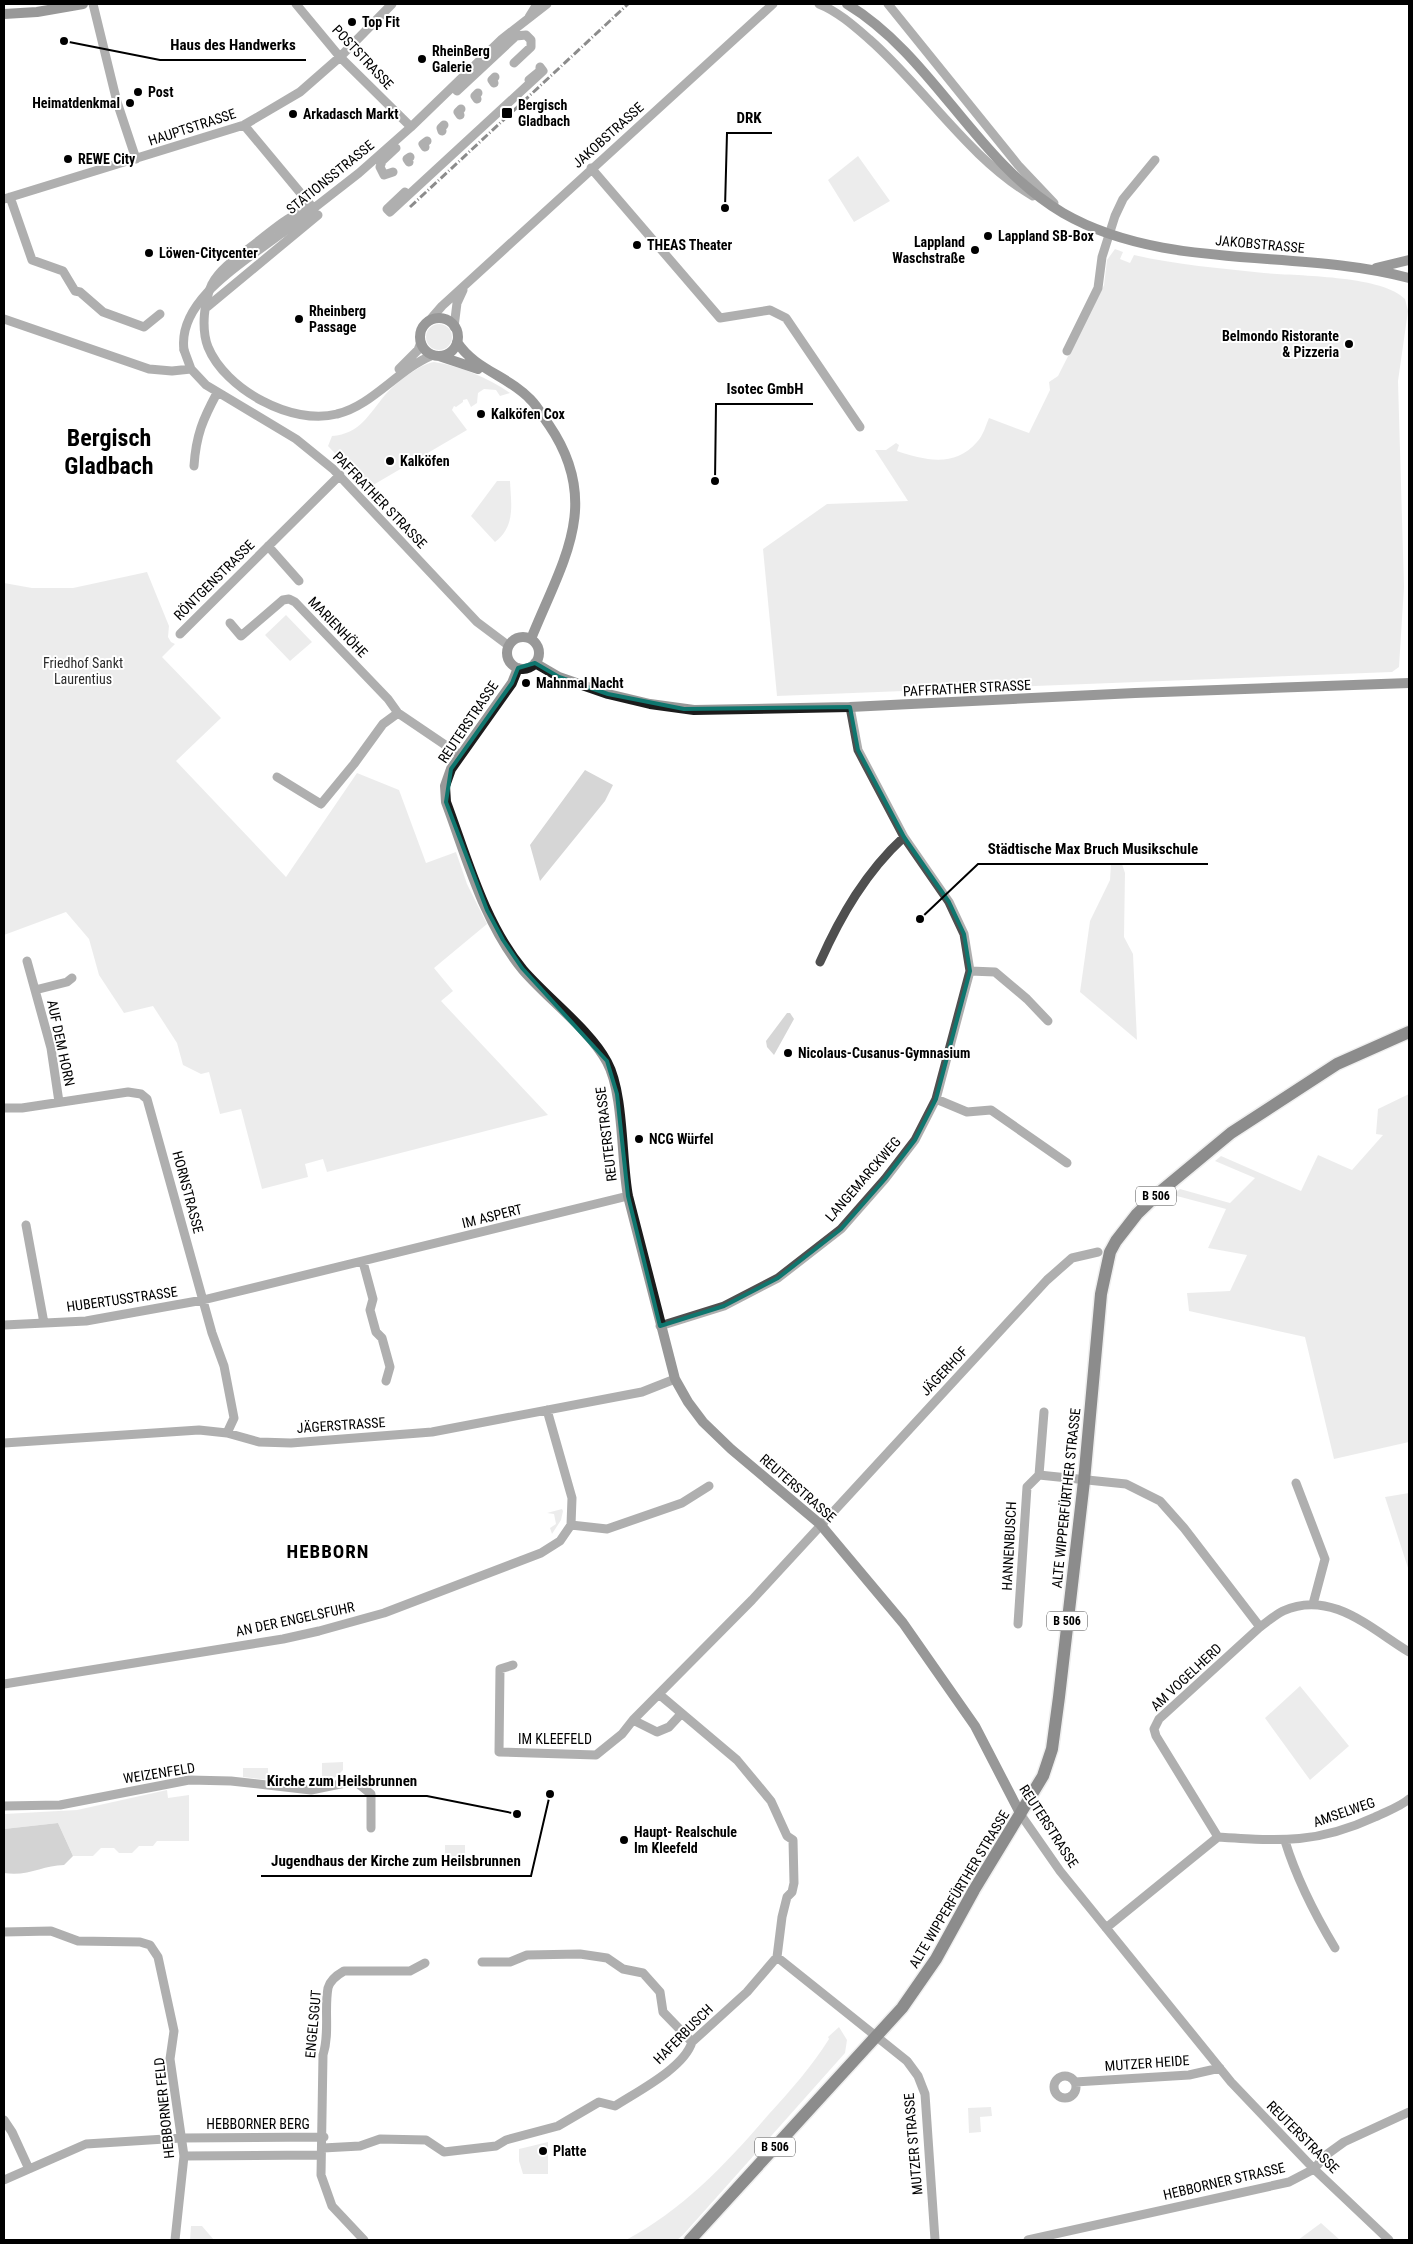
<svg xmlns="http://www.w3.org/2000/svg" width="1413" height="2244" font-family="'Roboto Condensed',sans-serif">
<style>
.green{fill:#d6d6d6}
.water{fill:#9d9d9d}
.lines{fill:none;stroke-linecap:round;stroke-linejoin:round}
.primary-casing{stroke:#dbdbdb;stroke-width:15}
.street{stroke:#4f4f4f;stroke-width:9}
.secondary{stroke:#1c1c1c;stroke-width:10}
.primary{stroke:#000;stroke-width:12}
.rail{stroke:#000;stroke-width:3;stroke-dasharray:8 2.5 1 2.5;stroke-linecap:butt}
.street-bridge{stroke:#4f4f4f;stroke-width:9}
.marked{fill:none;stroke:#0f766e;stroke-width:4;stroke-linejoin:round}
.poi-dot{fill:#000;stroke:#fff;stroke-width:2}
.labels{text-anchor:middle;stroke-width:4;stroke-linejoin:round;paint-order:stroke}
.shield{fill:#fff;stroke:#4c4c4c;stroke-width:1}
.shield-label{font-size:12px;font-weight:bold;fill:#000}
.poi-label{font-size:14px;font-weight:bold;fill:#000;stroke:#fff;text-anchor:start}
.street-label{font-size:14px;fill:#000;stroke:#fff}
.park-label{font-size:14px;fill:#2d2d2d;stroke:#fff}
.district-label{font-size:19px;font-weight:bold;letter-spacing:1px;fill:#000;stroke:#fff}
.town-label{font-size:24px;font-weight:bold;fill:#000;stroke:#fff}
.leader{fill:none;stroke:#000;stroke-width:2}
.callout-dot{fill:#000;stroke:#fff;stroke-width:2}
.callout-label{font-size:15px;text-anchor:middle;font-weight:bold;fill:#000;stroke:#fff;stroke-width:4;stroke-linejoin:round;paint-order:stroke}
</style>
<rect width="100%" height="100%" fill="#fff"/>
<path class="green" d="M 858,156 L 890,201 L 854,222 L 828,180 Z
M 1115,249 L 1123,252 L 1120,259 L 1130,263 L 1134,255 C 1177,265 1220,268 1264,273 C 1295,276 1382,275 1405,299 L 1408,311 L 1398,381 L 1404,587 L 1399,667 L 1392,672 L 777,696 L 763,549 L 827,504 L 908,501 L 875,450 L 886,450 L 896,443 L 899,445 L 897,451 C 924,460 955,468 977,442 C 983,436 986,425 989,418 L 1029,433 L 1050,390 L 1049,382 L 1058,376 L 1104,285 L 1107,260 Z
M426 337a13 13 0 1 1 26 0a13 13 0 1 1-26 0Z
M 434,362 C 460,366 489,378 510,393 L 500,396 L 496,390 L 484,389 L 478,393 L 477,403 L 471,407 L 467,399 L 463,400 L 463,402 L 456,407 L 454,406 L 452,410 L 467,430 L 368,488 L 328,446 L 332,436 C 360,434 369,414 385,395 C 395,383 420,364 434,362 Z
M 497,481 L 510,481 C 511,504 516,526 495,542 L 471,516 Z
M 147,572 L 169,626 L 168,637 L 171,642 L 175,644 L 162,657 L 221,718 L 176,761 L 286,877 L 357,773 L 399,790 L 426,863 L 456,852 L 467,884 L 487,924 L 434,968 L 453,991 L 441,1001 L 548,1115 L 327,1172 L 323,1159 L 305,1164 L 308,1177 L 262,1189 L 241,1109 L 220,1114 L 209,1072 L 201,1074 L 183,1065 L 177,1043 L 153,1006 L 124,1013 L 99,975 L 89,939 L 66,912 L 4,935 L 4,583 L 32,588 L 73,588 Z
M 286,615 L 312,642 L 290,661 L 265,635 Z
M 585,770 L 613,785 L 605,801 L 540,881 L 530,845 Z
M 1111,863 L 1122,864 L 1125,873 L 1124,937 L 1133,954 L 1137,1040 L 1080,992 L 1090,921 L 1110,880 Z
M 787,1013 L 790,1013 L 794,1019 L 774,1055 L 767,1047 L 766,1041 Z
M 1409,1094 L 1409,1442 L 1334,1459 L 1305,1337 L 1189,1311 L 1187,1293 L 1230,1291 L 1247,1255 L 1208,1248 L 1226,1209 L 1173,1195 L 1180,1189 L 1230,1203 L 1255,1178 L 1215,1161 L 1221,1156 L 1301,1191 L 1318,1155 L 1352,1170 L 1383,1135 L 1376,1134 L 1378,1109 Z
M 1409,1493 L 1409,1571 L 1385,1497 Z
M 562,1509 L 563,1511 L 561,1520 L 552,1534 L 550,1528 L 556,1524 L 554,1514 L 547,1513 Z
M 1300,1686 L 1349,1746 L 1310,1780 L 1265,1718 Z
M 343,1762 L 343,1770 C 335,1779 326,1785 315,1782 L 322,1781 L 322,1763 Z
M 243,1768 L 268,1768 L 268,1780 L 243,1777 Z
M 167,1790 L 168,1798 L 189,1795 L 189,1841 L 157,1841 L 153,1846 L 139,1846 L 132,1853 L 119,1853 L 114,1848 L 101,1848 L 93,1856 L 73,1856 L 58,1823 L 4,1829 L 4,1814 L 77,1810 Z
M 445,1845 L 465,1845 L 465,1857 L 445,1858 Z
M 839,2027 L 847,2040 L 845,2053 L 683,2235 L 677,2240 L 626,2240 C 684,2209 727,2163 769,2114 C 791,2090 812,2066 829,2039 L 828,2037 Z
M 991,2107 L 992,2116 L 980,2117 L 981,2132 L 969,2133 L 968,2108 Z
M 548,2142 L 548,2174 L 523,2174 L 519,2161 L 519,2149 Z
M 1321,2223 L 1340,2240 L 1298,2240 Z
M 191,2226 L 202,2226 L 214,2240 L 190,2240 Z"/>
<path class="water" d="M 58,1823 L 73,1856 L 64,1865 C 43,1865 28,1877 4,1873 L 4,1829 Z"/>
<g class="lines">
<g class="primary-casing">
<path id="primary" d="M 690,2240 L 902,2008 L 936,1959 L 974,1890 L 1043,1776 L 1052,1749 L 1059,1697 L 1084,1481 L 1101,1294 L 1110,1252 L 1116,1241 L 1137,1214 L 1161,1191 L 1231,1133 L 1337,1064 L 1409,1032"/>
</g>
<path class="street" d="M 93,4 L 117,102 L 136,159
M 296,4 L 340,57 L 411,127
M 819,4 C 837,11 854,26 869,39 C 925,88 969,159 1033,196
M 888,4 L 1018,165 L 1054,203
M 529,17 L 537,4
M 494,83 L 492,80 L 495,77
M 457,91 L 516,36 L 526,35 L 531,40 L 531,47 L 514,63
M 477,99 L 475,96 L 478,93
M 460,115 L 458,112 L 461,109
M 244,125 L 313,208
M 442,131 L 441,128 L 444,125
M 425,147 L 423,144 L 427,141
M 409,162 L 407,159 L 410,157
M 591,168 L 720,318 L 770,310 L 786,318 L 860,427
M 393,172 L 384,175 L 380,167 L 382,161 L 396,148
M 405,192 L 387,209 L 390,212 L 543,71 L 540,67 L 540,71 L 529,80
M 10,197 L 32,260 L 63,271 L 75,291 L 80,292 L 103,312 L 144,327 L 160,314
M 4,199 L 244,125 L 300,92 L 340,57 L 392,4
M 313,208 C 291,213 274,229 256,243 C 241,255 221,267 212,284 C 204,301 201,329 208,347 C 225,389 292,426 337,414 C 372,406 398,369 433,355
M 282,233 L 359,173 L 411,127 L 502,39 L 547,4
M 207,307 L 318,215
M 4,319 L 149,369 L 172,371 L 191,369
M 429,321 L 442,306 L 773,4
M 454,327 L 457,303 L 463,290
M 184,350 L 191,369 L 206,385 L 296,439 L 333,469 L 477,622 L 509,646
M 1067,351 L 1098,288 L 1102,257 L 1115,216 L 1123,199 L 1155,160
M 399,369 L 418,350 L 421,342
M 194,466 C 196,435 203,419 217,393
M 268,546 L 299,581
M 230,623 L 241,636 L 283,600 L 289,599 L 295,602 L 388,699 L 398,713
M 180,634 L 340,475
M 277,777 L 321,804 L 354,764 L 383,724 L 398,713 L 460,755
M 27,961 L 51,1048 L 59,1102
M 820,962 C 841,915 866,872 904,837
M 970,971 L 995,972 L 1027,999 L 1048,1021
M 35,990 L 67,982 L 72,978
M 936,1099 L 967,1112 L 991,1110 L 1067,1163
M 4,1108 L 22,1108 L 128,1092 L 141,1094 L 147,1099 L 212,1333 L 224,1366 L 234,1418 L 227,1433
M 26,1225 L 44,1323
M 363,1262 L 373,1299 L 370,1310 L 376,1332 L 382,1338 L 390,1367 L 386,1381
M 4,1325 L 86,1321 L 203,1300 L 628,1196
M 660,1326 L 724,1306 L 778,1278 L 841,1229 L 885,1179 L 915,1140 L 936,1099 L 970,971 L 964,934 L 949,902 L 904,837 L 858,750 L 850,707
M 547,1410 L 572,1498 L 571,1525
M 4,1443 L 199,1430 L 227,1433 L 259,1442 L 291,1443 L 432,1432 L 642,1392 L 675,1379
M 1039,1475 L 1126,1484 L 1160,1501 L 1184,1528 L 1260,1627 L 1159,1719 L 1154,1729 L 1156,1736 L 1218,1837 L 1106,1928
M 1296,1483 L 1325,1559 L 1313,1604
M 1018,1624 L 1027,1487 L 1039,1475 L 1044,1412
M 1260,1627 C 1267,1622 1275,1615 1283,1611 C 1331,1589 1371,1629 1409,1652
M 513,1665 L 500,1669 L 499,1752 L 596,1755 L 622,1734 L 633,1720 L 657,1732 L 669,1727 L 681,1714
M 4,1684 L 283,1639 L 319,1631 L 384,1613 L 541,1553 L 560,1541 L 571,1525 L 607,1529 L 682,1503 L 709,1486
M 660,1695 L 737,1760 L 771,1801 L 787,1836 L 793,1840 L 794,1883 L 792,1892 L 787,1897 L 782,1917 L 777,1957
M 633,1720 L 752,1600 L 1047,1280 L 1072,1258 L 1098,1252
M 4,1806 L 60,1805 L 189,1780 L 231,1781 L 311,1790 L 355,1781 L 371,1794 L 371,1828
M 1021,1815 L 1060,1871 L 1231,2082 L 1314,2169 L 1389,2240
M 1218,1837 C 1280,1841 1317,1844 1375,1817 C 1387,1811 1400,1807 1409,1799
M 1285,1841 C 1297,1880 1314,1913 1335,1948
M 4,1932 L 51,1931 L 78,1941 L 140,1942 L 150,1945 L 158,1957 L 174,2031 L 170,2059 L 184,2156 L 175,2240
M 482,1962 L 510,1962 L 527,1955 L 580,1954 L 607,1958 L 623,1969 L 643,1973 L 660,1992 L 663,2012 L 692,2042
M1054 2087a11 11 0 1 1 22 0a11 11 0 1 1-22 0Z
M 1075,2082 L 1189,2075 L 1220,2068
M 4,2120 L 12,2132 L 29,2169
M 323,2148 L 360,2146 L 380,2139 L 426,2140 L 444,2152 L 496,2146 L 506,2140 L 558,2126 L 599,2102 L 615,2106 C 638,2091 684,2068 692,2042 L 747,1992 L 777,1957 L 907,2061 L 918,2076 L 925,2094 L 935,2240
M 184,2156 L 321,2155
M 4,2180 L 86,2144 L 181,2138 L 324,2137
M 364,2240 L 332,2206 L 321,2175 L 323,2055 C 330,2033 324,2010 328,1988 C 330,1980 337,1975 344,1971 L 410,1971 L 425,1963
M 1028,2240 L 1289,2182 L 1314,2169 L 1326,2155 L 1344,2142 L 1409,2112"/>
<path class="secondary" d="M 847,4 C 934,57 975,161 1063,213 C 1165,272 1298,248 1409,278
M 4,14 L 37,12 L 83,4
M 1376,268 L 1409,260
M420 337a19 19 0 1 1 38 0a19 19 0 1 1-38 0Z
M 457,342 C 475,370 509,376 531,400 C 538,407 543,417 549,425 C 603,504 562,562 531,639
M 439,356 L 478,369
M507 653a16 16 0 1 1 32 0a16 16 0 1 1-32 0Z
M 535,663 L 559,677 L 608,694 L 650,704 L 694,710 L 850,707 L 1135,693 L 1409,683
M 518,668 L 512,683 L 451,769 L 445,786 L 446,802 C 467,858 484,923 523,970 C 548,999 590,1030 607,1062 C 624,1093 621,1159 628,1196 L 675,1379 L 688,1402 L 703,1422 L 731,1449 L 820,1524 L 903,1623 L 975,1726 L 1021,1815"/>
<use href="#primary" class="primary"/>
<path class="rail" d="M 410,207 L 628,4"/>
<path class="street-bridge" d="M 184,350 C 177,299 247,260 282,233"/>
</g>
<path d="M0 0H1413V2244H0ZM 535,663 L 559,677 L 608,694 L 684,709 L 850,707 L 858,750 L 904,837 L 949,902 L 964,934 L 970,971 L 936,1099 L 915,1140 L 885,1179 L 841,1229 L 778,1278 L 724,1306 L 660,1326 L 628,1196 L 617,1094 L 607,1061 L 522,968 L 503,940 L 487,910 L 446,802 L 451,769 L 512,683 L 518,668 Z" fill="#fff" fill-opacity=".55" fill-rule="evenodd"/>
<path class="marked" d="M 535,663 L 559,677 L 608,694 L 684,709 L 850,707 L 858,750 L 904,837 L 949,902 L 964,934 L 970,971 L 936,1099 L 915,1140 L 885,1179 L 841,1229 L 778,1278 L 724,1306 L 660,1326 L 628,1196 L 617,1094 L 607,1061 L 522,968 L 503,940 L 487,910 L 446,802 L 451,769 L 512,683 L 518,668 Z"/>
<g class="poi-dot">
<circle cx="352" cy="22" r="5"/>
<circle cx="422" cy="59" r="5"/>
<circle cx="138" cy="92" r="5"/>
<circle cx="130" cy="103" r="5"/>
<rect x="501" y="107" width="12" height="12" rx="2.5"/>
<circle cx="293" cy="114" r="5"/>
<circle cx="68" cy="159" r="5"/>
<circle cx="988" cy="236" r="5"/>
<circle cx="637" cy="245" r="5"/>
<circle cx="975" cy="250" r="5"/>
<circle cx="149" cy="253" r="5"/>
<circle cx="299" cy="319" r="5"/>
<circle cx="1349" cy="344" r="5"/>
<circle cx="481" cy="414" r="5"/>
<circle cx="390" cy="461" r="5"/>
<circle cx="526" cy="683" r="5"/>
<circle cx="788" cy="1053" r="5"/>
<circle cx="639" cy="1139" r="5"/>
<circle cx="624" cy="1840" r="5"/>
<circle cx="543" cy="2151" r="5"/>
</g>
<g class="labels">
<g class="shield">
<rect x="1136" y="1186.5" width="40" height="19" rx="4"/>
<rect x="1047" y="1611.5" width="40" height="19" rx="4"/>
<rect x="755" y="2137.5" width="40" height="19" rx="4"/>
</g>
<g class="shield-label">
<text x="1156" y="1200">B 506</text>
<text x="1067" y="1625">B 506</text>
<text x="775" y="2151">B 506</text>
</g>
<g class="poi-label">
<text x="362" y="27">Top Fit</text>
<text x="432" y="56">RheinBerg<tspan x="432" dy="16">Galerie</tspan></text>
<text x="148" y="97">Post</text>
<text x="120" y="108" text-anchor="end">Heimatdenkmal</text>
<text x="518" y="110">Bergisch<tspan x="518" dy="16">Gladbach</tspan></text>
<text x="303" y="119">Arkadasch Markt</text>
<text x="78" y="164">REWE City</text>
<text x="998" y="241">Lappland SB-Box</text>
<text x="965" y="247" text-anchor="end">Lappland<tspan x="965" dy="16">Waschstraße</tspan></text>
<text x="647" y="250">THEAS Theater</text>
<text x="159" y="258">Löwen-Citycenter</text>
<text x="309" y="316">Rheinberg<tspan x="309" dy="16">Passage</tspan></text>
<text x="1339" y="341" text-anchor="end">Belmondo Ristorante<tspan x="1339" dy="16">&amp; Pizzeria</tspan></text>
<text x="491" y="419">Kalköfen Cox</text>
<text x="400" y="466">Kalköfen</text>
<text x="536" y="688">Mahnmal Nacht</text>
<text x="798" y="1058">Nicolaus-Cusanus-Gymnasium</text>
<text x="649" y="1144">NCG Würfel</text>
<text x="634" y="1837">Haupt- Realschule<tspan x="634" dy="16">Im Kleefeld</tspan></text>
<text x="553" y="2156">Platte</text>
</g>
<g class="street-label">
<text transform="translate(363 57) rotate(47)" y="5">POSTSTRASSE</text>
<text transform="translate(192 127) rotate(-18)" y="5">HAUPTSTRASSE</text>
<text transform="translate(608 135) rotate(-42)" y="5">JAKOBSTRASSE</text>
<text transform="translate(330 177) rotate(-39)" y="5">STATIONSSTRASSE</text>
<text transform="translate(1260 244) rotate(5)" y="5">JAKOBSTRASSE</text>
<text transform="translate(380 500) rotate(46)" y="5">PAFFRATHER STRASSE</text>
<text transform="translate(214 580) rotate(-45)" y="5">RÖNTGENSTRASSE</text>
<text transform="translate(338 627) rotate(46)" y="5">MARIENHÖHE</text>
<text transform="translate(967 688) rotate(-3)" y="5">PAFFRATHER STRASSE</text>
<text transform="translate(468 722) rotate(-56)" y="5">REUTERSTRASSE</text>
<text transform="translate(61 1043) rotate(78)" y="5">AUF DEM HORN</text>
<text transform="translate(606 1134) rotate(-97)" y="5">REUTERSTRASSE</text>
<text transform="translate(863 1179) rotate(-49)" y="5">LANGEMARCKWEG</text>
<text transform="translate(188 1192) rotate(75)" y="5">HORNSTRASSE</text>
<text transform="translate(492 1216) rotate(-14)" y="5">IM ASPERT</text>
<text transform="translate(122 1299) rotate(-8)" y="5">HUBERTUSSTRASSE</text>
<text transform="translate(944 1371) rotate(-47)" y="5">JÄGERHOF</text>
<text transform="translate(341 1425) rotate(-4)" y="5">JÄGERSTRASSE</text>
<text transform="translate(798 1488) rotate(41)" y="5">REUTERSTRASSE</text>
<text transform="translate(1066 1498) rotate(-84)" y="5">ALTE WIPPERFÜRTHER STRASSE</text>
<text transform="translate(1009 1546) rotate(-87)" y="5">HANNENBUSCH</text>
<text transform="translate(295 1619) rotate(-12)" y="5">AN DER ENGELSFUHR</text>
<text transform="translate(1186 1677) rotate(-43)" y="5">AM VOGELHERD</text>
<text x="555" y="1744">IM KLEEFELD</text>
<text transform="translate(159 1773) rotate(-9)" y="5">WEIZENFELD</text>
<text transform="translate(1344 1812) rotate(-19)" y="5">AMSELWEG</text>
<text transform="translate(1049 1826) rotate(57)" y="5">REUTERSTRASSE</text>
<text transform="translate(959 1889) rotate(-59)" y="5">ALTE WIPPERFÜRTHER STRASSE</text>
<text transform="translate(313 2024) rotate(-85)" y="5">ENGELSGUT</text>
<text transform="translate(683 2034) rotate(-45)" y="5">HAFERBUSCH</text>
<text transform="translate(1147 2063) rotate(-4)" y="5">MUTZER HEIDE</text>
<text transform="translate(164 2108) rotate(-96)" y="5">HEBBORNER FELD</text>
<text x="258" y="2129">HEBBORNER BERG</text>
<text transform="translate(1303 2137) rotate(45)" y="5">REUTERSTRASSE</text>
<text transform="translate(913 2144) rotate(-95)" y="5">MUTZER STRASSE</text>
<text transform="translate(1224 2181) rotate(-13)" y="5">HEBBORNER STRASSE</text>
</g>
<g class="park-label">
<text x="83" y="668">Friedhof Sankt<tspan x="83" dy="16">Laurentius</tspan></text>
</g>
<g class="district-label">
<text x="328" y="1558">HEBBORN</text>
</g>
<g class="town-label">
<text x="109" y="446">Bergisch<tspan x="109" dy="28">Gladbach</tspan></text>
</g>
</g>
<path class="leader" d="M64 41L160 60H306M725 208L727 133H772M715 481L716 404H813M920 919L978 864H1208M517 1814L427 1796H257M550 1794L531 1876H261"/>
<g class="callout-dot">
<circle cx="64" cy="41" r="5"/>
<circle cx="725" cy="208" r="5"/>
<circle cx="715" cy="481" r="5"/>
<circle cx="920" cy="919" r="5"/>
<circle cx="517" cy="1814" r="5"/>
<circle cx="550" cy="1794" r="5"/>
</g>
<g class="callout-label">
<text x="233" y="50">Haus des Handwerks</text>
<text x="749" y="123">DRK</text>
<text x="765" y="394">Isotec GmbH</text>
<text x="1093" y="854">Städtische Max Bruch Musikschule</text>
<text x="342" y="1786">Kirche zum Heilsbrunnen</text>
<text x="396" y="1866">Jugendhaus der Kirche zum Heilsbrunnen</text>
</g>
<rect width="1413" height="2244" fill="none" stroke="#000000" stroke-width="10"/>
</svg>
